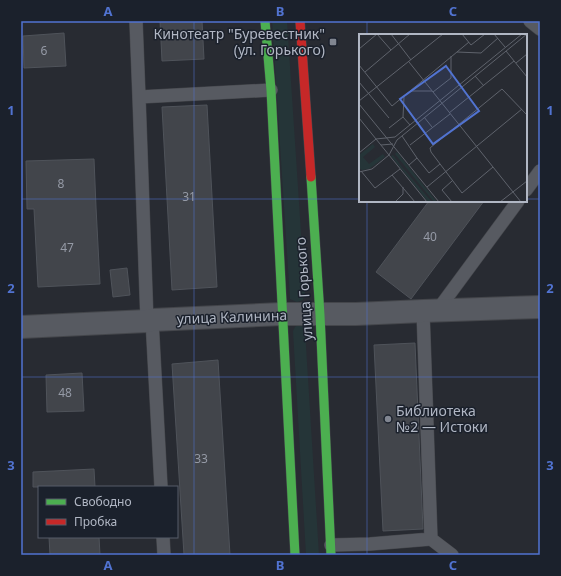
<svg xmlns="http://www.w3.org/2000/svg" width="561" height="576" font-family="'Noto Sans',sans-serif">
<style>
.green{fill:#253538}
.building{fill:#42454b;stroke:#4f535a}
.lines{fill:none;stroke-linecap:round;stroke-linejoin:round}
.lane-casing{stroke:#44464b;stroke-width:14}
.street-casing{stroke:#44464b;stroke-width:24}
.fast-casing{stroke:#44464b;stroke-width:10}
.jam-casing{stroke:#44464b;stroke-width:10}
.lane{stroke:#575a61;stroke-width:13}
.street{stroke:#575a61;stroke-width:22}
.fast{stroke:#4caf50;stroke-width:9}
.jam{stroke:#c62828;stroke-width:9}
.grid{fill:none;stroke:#5173d1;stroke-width:1;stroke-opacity:0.55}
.poi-dot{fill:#818691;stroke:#1b212c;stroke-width:1.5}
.labels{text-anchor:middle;stroke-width:3;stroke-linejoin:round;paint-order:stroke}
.number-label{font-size:12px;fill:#959aa6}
.poi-label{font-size:14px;fill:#b1b7c4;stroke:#1b212c;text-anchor:end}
.street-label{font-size:14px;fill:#b1b7c4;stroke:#1b212c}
.inset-road{fill:none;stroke:#5f636c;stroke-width:1}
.view{fill:#5173d1;fill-opacity:0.15;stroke:#5173d1;stroke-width:2}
.inset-edge{fill:none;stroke:#b1b7c4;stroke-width:2}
.neatline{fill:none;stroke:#5173d1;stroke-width:1.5}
.grid-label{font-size:13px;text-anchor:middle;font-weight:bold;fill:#5173d1}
</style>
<rect width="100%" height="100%" fill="#282b32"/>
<path class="green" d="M 272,21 L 287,21 L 305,293 L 303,300 L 297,302 L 290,299 Z
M 298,325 L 302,326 L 305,330 L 319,555 L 306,555 L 293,331 L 295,327 Z"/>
<path class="building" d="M 160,21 L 202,21 L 204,59 L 162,61 Z
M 64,33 L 66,66 L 24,68 L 23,36 Z
M 207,105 L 217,287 L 172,290 L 162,107 Z
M 94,159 L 96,207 L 100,284 L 38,287 L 34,209 L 27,209 L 26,161 Z
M 429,201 L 484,201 L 411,299 L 376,272 Z
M 127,268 L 130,295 L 113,297 L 110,270 Z
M 415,343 L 423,529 L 383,531 L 374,345 Z
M 218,360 L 230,555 L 184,555 L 172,364 Z
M 82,373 L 84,411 L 47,412 L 46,375 Z
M 94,469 L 95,487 L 33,487 L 33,472 Z
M 49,537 L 99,537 L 100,555 L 50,555 Z"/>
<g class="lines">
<g class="lane-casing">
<path id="lane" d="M 136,21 L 139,97 L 147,321
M 530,21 L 540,29
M 139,97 L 271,90
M 526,190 L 540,171
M 423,311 L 431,539 L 452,555
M 437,311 L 518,201
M 152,320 L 161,487
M 163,537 L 164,555
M 331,545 L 370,544 L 431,539"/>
</g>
<g class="street-casing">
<path id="street" d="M 21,327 L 147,321 L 152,320 L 282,314 L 356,314 L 423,311 L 540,307"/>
</g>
<g class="fast-casing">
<path id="fast" d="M 265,21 L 271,90 L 295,555
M 311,177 L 320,315 L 331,555"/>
</g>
<g class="jam-casing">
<path id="jam" d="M 300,21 L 311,177"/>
</g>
<use href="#lane" class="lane"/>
<use href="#street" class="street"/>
<use href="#fast" class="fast"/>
<use href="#jam" class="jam"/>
</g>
<path class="grid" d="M 194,21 L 194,555M 367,21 L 367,35M 21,199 L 360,199M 526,199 L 540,199M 367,201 L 367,555M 21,377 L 540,377"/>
<g class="poi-dot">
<rect x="329" y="38" width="8" height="8" rx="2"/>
<circle cx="388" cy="419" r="4"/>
</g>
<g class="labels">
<g class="number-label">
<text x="44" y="55">6</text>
<text x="61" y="188">8</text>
<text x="189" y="201">31</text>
<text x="430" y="241">40</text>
<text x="67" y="252">47</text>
<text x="65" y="397">48</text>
<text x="201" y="463">33</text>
</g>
<g class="poi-label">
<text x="325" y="39">Кинотеатр "Буревестник"<tspan x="325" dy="16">(ул. Горького)</tspan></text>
<text x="396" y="416" text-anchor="start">Библиотека<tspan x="396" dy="16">№2 — Истоки</tspan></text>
</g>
<g class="street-label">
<text transform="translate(304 289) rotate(-94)" y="5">улица Горького</text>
<text transform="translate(232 317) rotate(-2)" y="5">улица Калинина</text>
</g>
</g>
<g transform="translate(359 34)">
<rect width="168" height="168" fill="#282b32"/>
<path d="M 14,110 L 16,113 L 4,123 L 10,130 L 24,120 L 26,123 L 10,135 L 3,136 L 0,134 L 0,121 ZM 38,118 L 78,168 L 75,168 L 36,120 ZM 34,121 L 42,132 L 73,168 L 69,168 L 32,122 Z" fill="#253538"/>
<path class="inset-road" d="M 18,0 L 32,16M 32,0 L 52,26M 103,0 L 112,11 L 126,0M 135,0 L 146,13M 0,15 L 18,0M 147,17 L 168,43M 98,18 L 122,19 L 139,4M 50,28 L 162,168M 157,29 L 168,20M 0,31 L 33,72 L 110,8M 6,38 L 51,0M 116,42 L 125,52M 0,48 L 30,84M 51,57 L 73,57M 74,58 L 92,44 L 92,22M 45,63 L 44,83 L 51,91M 0,67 L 84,0M 0,70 L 80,168M 90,79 L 155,27M 65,83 L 73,93M 0,84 L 68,168M 30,94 L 44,83M 43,102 L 58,124M 22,111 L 34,110M 51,111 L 91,80M 0,119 L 17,105 L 36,103 L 163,0M 50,131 L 58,124 L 70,139 L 81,130M 134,133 L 103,159 L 72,118 L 71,114 L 143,55 L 168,81M 2,137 L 16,154 L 41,135M 0,138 L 13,135 L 30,121 L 38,106 L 168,0M 33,141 L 56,168M 68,153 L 163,75M 36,168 L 44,160 L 44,153M 93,168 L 83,156 L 93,147M 141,168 L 168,147"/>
<path class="view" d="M 87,32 L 120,77 L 74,110 L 41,65 Z"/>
<rect width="168" height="168" class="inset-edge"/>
</g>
<rect width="561" height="576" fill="none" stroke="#1b212c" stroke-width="44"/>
<rect x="38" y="486" width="140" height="52" fill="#1b212c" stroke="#575d69"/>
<rect x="46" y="499" width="20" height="6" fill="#4caf50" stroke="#575d69"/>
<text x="74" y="506" font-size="12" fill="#b1b7c4">Свободно</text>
<rect x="46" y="519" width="20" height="6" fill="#c62828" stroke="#575d69"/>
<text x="74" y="526" font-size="12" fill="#b1b7c4">Пробка</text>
<rect x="22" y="22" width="517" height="532" class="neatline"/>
<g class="grid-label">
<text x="108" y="16">A</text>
<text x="280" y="16">B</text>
<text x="453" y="16">C</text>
<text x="11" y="115">1</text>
<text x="550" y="115">1</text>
<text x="11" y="293">2</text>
<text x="550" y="293">2</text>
<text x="11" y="470">3</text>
<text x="550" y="470">3</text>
<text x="108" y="570">A</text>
<text x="280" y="570">B</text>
<text x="453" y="570">C</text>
</g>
</svg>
